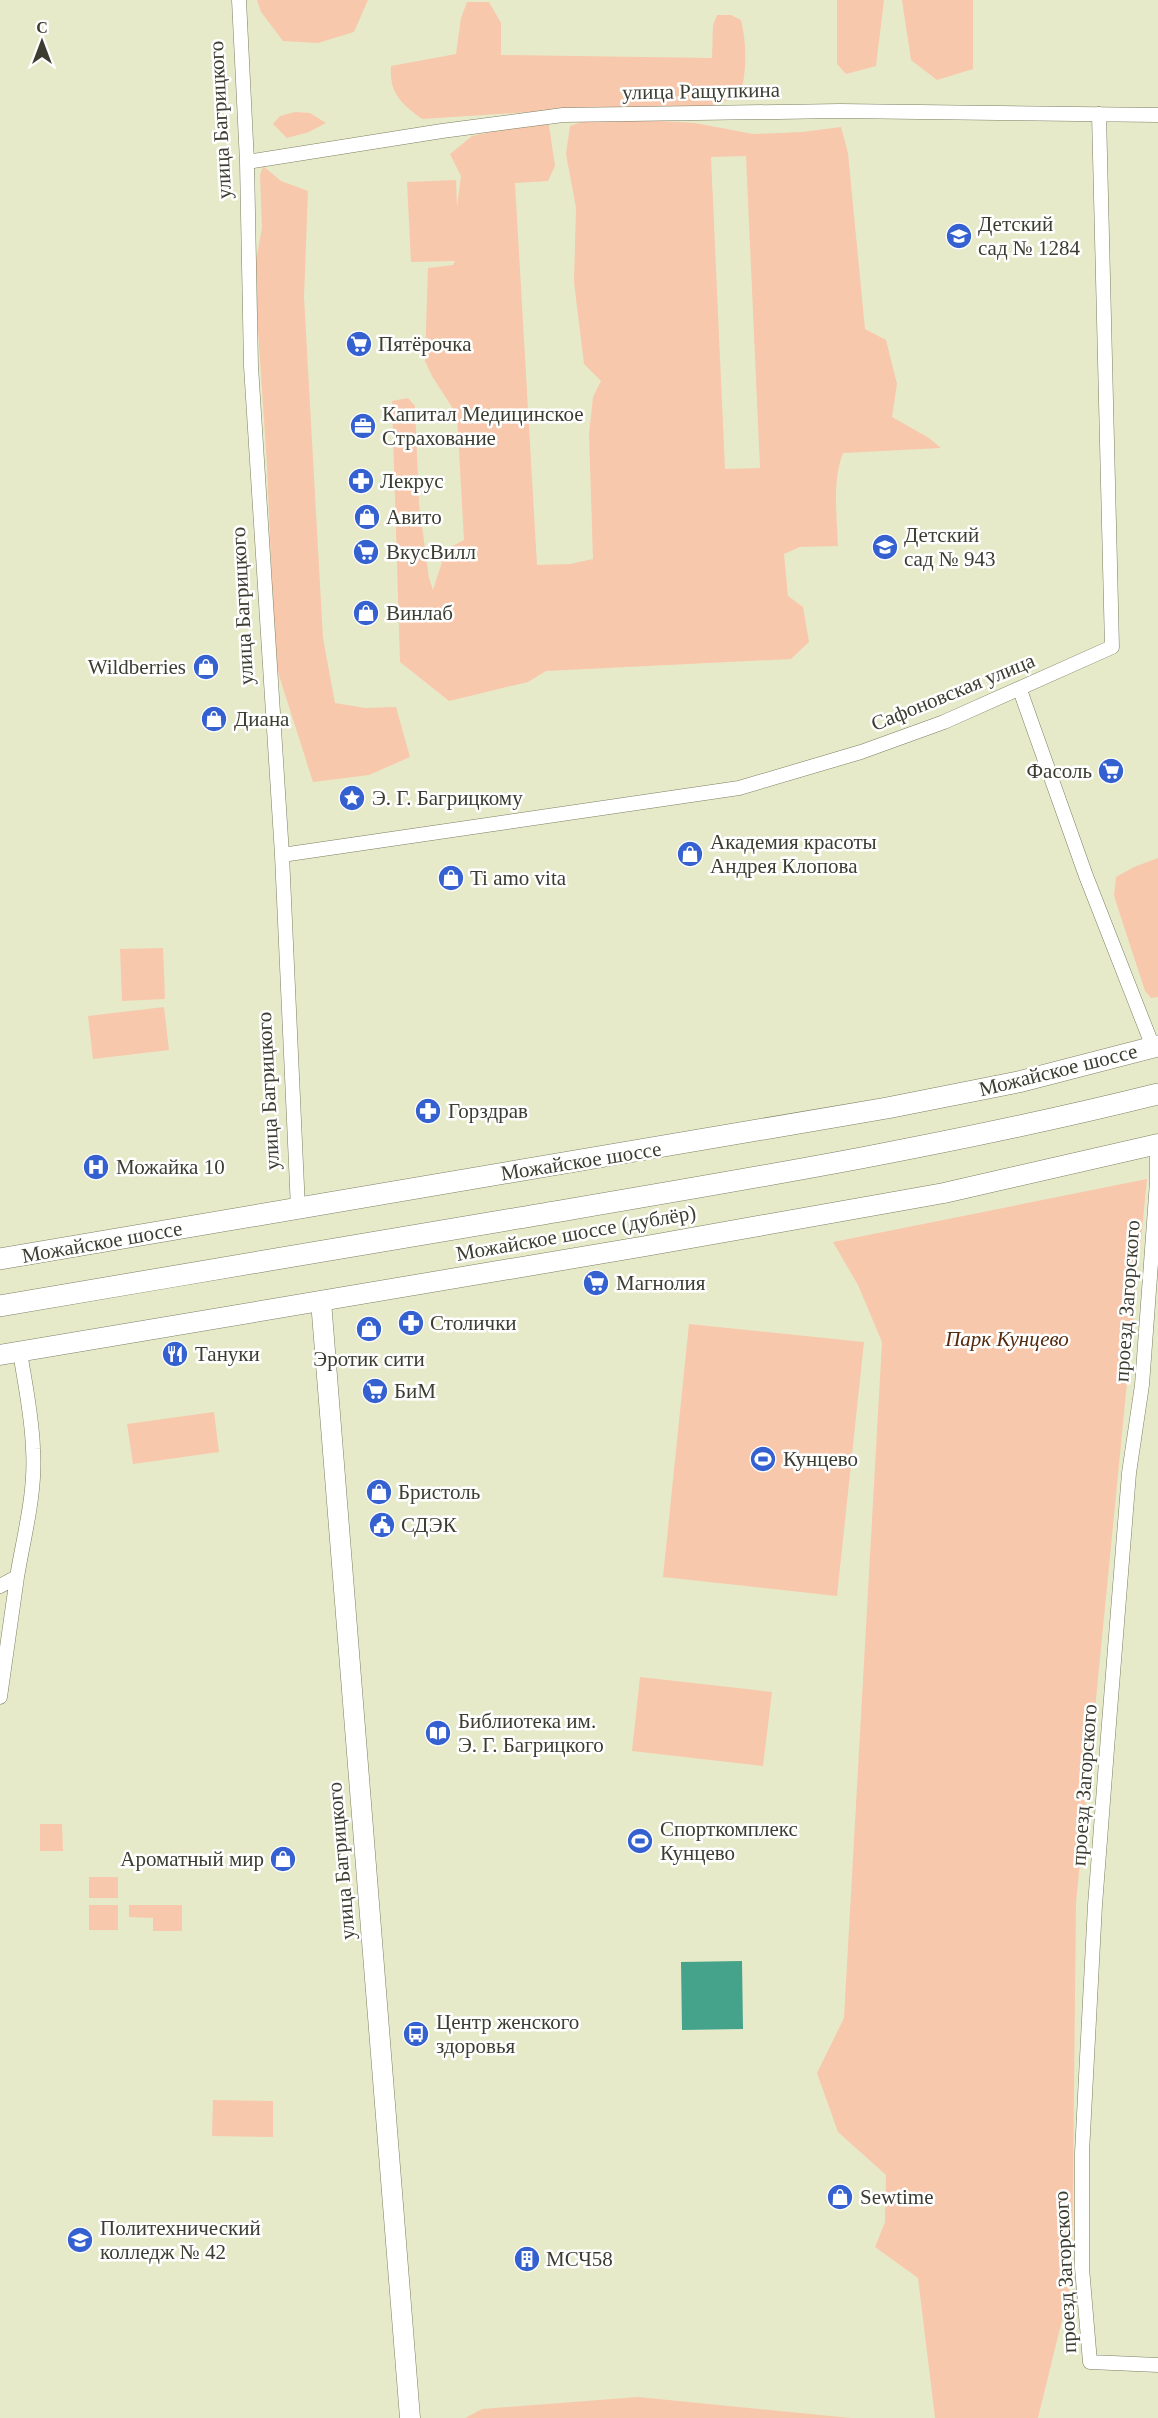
<svg xmlns="http://www.w3.org/2000/svg" width="1158" height="2418" font-family="Georgia,serif">
<style>
.green{fill:#f8c8ac;fill-rule:evenodd}
.water{fill:#46a38b}
.lines{fill:none;stroke-linecap:round;stroke-linejoin:round}
.street-casing{stroke:#7c7f61;stroke-width:15}
.secondary-casing{stroke:#7c7f61;stroke-width:21}
.primary-casing{stroke:#7c7f61;stroke-width:22}
.street{stroke:#fff;stroke-width:14}
.secondary{stroke:#fff;stroke-width:20}
.primary{stroke:#fff;stroke-width:21}
.labels{text-anchor:middle;stroke-width:5;stroke-linejoin:round;paint-order:stroke}
.street-label{font-size:21px;fill:#3c3d30;stroke:#fff}
.poi-label{font-size:21px;fill:#3c3d30;stroke:#fff;text-anchor:start}
.park-label{font-size:21px;font-style:italic;fill:#552a0c;stroke:#fff}
</style>
<rect width="100%" height="100%" fill="#e7eac9"/>
<path class="green" d="M 257,0 L 368,0 L 354,32 L 318,43 L 283,41 L 261,12 Z
M 837,0 L 884,0 L 876,66 L 846,74 L 837,64 Z
M 902,0 L 973,0 L 973,69 L 937,80 L 911,60 Z
M 467,2 L 489,2 L 501,23 L 501,55 L 712,58 L 713,25 L 717,15 L 731,15 L 741,20 C 747,45 747,71 740,96 L 710,106 L 562,110 L 422,119 C 401,104 389,93 391,66 L 456,54 L 461,18 Z
M 295,112 L 310,113 L 326,123 L 309,132 L 287,138 L 273,124 L 280,116 Z
M 595,117 L 695,123 L 753,134 L 802,132 L 841,127 L 848,153 L 865,329 L 886,340 L 897,384 L 892,417 L 929,438 L 941,448 L 843,453 C 832,482 837,516 838,546 L 800,547 L 784,554 L 788,596 L 803,607 L 809,642 L 791,659 L 546,671 L 528,682 L 449,701 L 400,662 L 392,401 L 408,398 L 415,406 L 419,504 L 429,578 L 433,590 L 442,562 L 442,555 L 445,555 L 447,549 L 464,540 L 457,415 L 432,376 L 425,361 L 428,268 L 453,265 L 455,261 L 411,262 L 407,182 L 456,180 L 457,207 L 461,176 L 450,154 L 472,136 L 529,124 L 549,125 L 555,166 L 548,181 L 515,183 L 537,565 L 570,564 L 593,559 L 589,434 L 593,397 L 601,381 L 584,364 L 574,282 L 576,208 L 566,154 L 570,126 ZM 746,156 L 760,468 L 725,469 L 711,157 Z
M 263,166 L 281,181 L 308,191 L 304,297 L 323,638 L 335,703 L 365,708 L 396,707 L 410,757 L 369,775 L 313,782 L 275,663 L 267,464 L 254,271 L 262,228 L 260,175 Z
M 1158,858 L 1158,997 L 1151,998 L 1145,991 L 1114,896 L 1116,877 L 1134,867 Z
M 163,948 L 165,999 L 122,1001 L 120,949 Z
M 164,1007 L 169,1050 L 93,1059 L 88,1016 Z
M 1147,1179 L 1076,1903 L 1072,2279 L 1038,2418 L 935,2418 L 918,2278 L 875,2247 L 885,2222 L 886,2175 L 838,2132 L 817,2073 L 844,2018 L 882,1342 L 858,1285 L 833,1242 Z
M 689,1324 L 864,1342 L 837,1596 L 663,1577 Z
M 214,1412 L 219,1452 L 133,1464 L 127,1424 Z
M 640,1677 L 772,1692 L 763,1766 L 632,1751 Z
M 40,1824 L 62,1824 L 63,1851 L 40,1851 Z
M 89,1877 L 118,1877 L 118,1898 L 89,1898 Z
M 89,1905 L 118,1905 L 118,1930 L 89,1930 Z
M 129,1905 L 182,1905 L 182,1931 L 153,1931 L 153,1918 L 129,1917 Z
M 213,2100 L 273,2101 L 273,2137 L 212,2136 Z
M 638,2397 L 851,2418 L 465,2418 L 482,2409 Z"/>
<path class="water" d="M 742,1961 L 743,2029 L 682,2030 L 681,1962 Z"/>
<g class="lines">
<g class="street-casing">
<path id="street" d="M 239,0 L 247,162 L 251,366 L 282,855 L 298,1209
M 247,162 L 442,131 L 563,115 L 840,111 L 1158,115
M 1020,690 L 1086,876 L 1153,1047
M 282,855 L 739,788 L 861,752 L 944,722 L 1112,647 L 1099,114
M 1157,1144 L 1157,1182 L 1142,1385 L 1129,1473 L 1108,1736 L 1095,1905 L 1082,2153 L 1082,2268 L 1090,2362 L 1158,2365
M 17,1577 C 24,1535 36,1492 33,1449 C 32,1416 25,1384 20,1352
M 0,1586 L 17,1577 L 0,1697"/>
</g>
<g class="secondary-casing">
<path id="secondary" d="M 321,1301 L 410,2418
M 0,1355 L 646,1246 L 944,1193 L 1158,1144"/>
</g>
<g class="primary-casing">
<path id="primary" d="M 0,1259 L 887,1108 L 1018,1082 L 1158,1046
M 0,1306 C 171,1277 342,1247 513,1219 C 730,1182 945,1147 1158,1094"/>
</g>
<use href="#street" class="street"/>
<use href="#secondary" class="secondary"/>
<use href="#primary" class="primary"/>
</g>
<defs>
<g id="school-disc" transform="scale(1.35)"><circle r="9.5" fill="#3460d0" stroke="#fff"/><path d="M0-5L7-2L0 1L-7-2ZM-4 1L0 2.5L4 1V4Q0 6-4 4Z" fill="#fff"/></g>
<g id="supermarket-disc" transform="scale(1.35)"><circle r="9.5" fill="#3460d0" stroke="#fff"/><path d="M-6-5.5h2.5l.6 2H6L4.5 2H-2.5L-4.4-4H-6ZM-1.5 3.2a1.3 1.3 0 1 0 .1 0ZM3 3.2a1.3 1.3 0 1 0 .1 0Z" fill="#fff"/></g>
<g id="office-disc" transform="scale(1.35)"><circle r="9.5" fill="#3460d0" stroke="#fff"/><path d="M-6-3h4V-5.5h4V-3h4V5H-6ZM-1-4.5V-3h2v-1.5ZM-6 0V1H6V0Z" fill="#fff"/></g>
<g id="pharmacy-disc" transform="scale(1.35)"><circle r="9.5" fill="#3460d0" stroke="#fff"/><path d="M-2-6h4v4h4v4h-4v4h-4v-4h-4v-4h4Z" fill="#fff"/></g>
<g id="shop-disc" transform="scale(1.35)"><circle r="9.5" fill="#3460d0" stroke="#fff"/><path d="M-5-2.5h2.3a2.7 3.5 0 0 1 5.4 0H5L5.5 6h-11ZM-1.5-2.5h3a1.5 2.3 0 0 0-3 0Z" fill="#fff"/></g>
<g id="sight-disc" transform="scale(1.35)"><circle r="9.5" fill="#3460d0" stroke="#fff"/><path d="M0-6L1.8-2.2L6-1.7L2.9 1.2L3.7 5.4L0 3.3L-3.7 5.4L-2.9 1.2L-6-1.7L-1.8-2.2Z" fill="#fff"/></g>
<g id="hospital-disc" transform="scale(1.35)"><circle r="9.5" fill="#3460d0" stroke="#fff"/><path d="M-5-5h3v3.5h4V-5h3V5h-3V1.5h-4V5h-3Z" fill="#fff"/></g>
<g id="restaurant-disc" transform="scale(1.35)"><circle r="9.5" fill="#3460d0" stroke="#fff"/><path d="M-5-6h1v4h1v-4h1v4h1v-4h1v5L-1.5 .5V6h-2V.5L-5-1ZM5-6V6H3V1.5H1.5Q1.5-4 5-6Z" fill="#fff"/></g>
<g id="stadium-disc" transform="scale(1.35)"><circle r="9.5" fill="#3460d0" stroke="#fff"/><path d="M0-5a6.5 5 0 1 0 0 10a6.5 5 0 1 0 0-10ZM-3.5-1.8h7v3.6h-7Z" fill="#fff"/></g>
<g id="civic-disc" transform="scale(1.35)"><circle r="9.5" fill="#3460d0" stroke="#fff"/><path d="M-.6-6.5H3V-4.5H.6V-3L4-1V1h2V6H-6V1h2V-1L-.6-3ZM-1.2 2.5V6h2.4V2.5Z" fill="#fff"/></g>
<g id="library-disc" transform="scale(1.35)"><circle r="9.5" fill="#3460d0" stroke="#fff"/><path d="M-6-4Q-3-5.5-.7-3.5V5Q-3 3-6 4ZM6-4Q3-5.5 .7-3.5V5Q3 3 6 4Z" fill="#fff"/></g>
<g id="bus-disc" transform="scale(1.35)"><circle r="9.5" fill="#3460d0" stroke="#fff"/><path d="M-5-6H5V4H4V6H2V4H-2V6H-4V4H-5ZM-3.5-4V0h7V-4ZM-3.5 1.2v1.5H-2V1.2ZM2 1.2v1.5H3.5V1.2Z" fill="#fff"/></g>
<g id="building-disc" transform="scale(1.35)"><circle r="9.5" fill="#3460d0" stroke="#fff"/><path d="M-4-6H4V6H1V3H-1V6H-4ZM-2.5-4.3h1.7v1.8h-1.7ZM.8-4.3h1.7v1.8H.8ZM-2.5-1h1.7V.8h-1.7ZM.8-1h1.7V.8H.8Z" fill="#fff"/></g>
</defs>
<g fill-rule="evenodd">
<use href="#school-disc" x="959" y="236"/>
<use href="#supermarket-disc" x="359" y="344"/>
<use href="#office-disc" x="363" y="426"/>
<use href="#pharmacy-disc" x="361" y="481"/>
<use href="#shop-disc" x="367" y="517"/>
<use href="#school-disc" x="885" y="547"/>
<use href="#supermarket-disc" x="366" y="552"/>
<use href="#shop-disc" x="366" y="613"/>
<use href="#shop-disc" x="206" y="667"/>
<use href="#shop-disc" x="214" y="719"/>
<use href="#supermarket-disc" x="1111" y="771"/>
<use href="#sight-disc" x="352" y="798"/>
<use href="#shop-disc" x="690" y="854"/>
<use href="#shop-disc" x="451" y="878"/>
<use href="#pharmacy-disc" x="428" y="1111"/>
<use href="#hospital-disc" x="96" y="1167"/>
<use href="#supermarket-disc" x="596" y="1283"/>
<use href="#pharmacy-disc" x="411" y="1323"/>
<use href="#shop-disc" x="369" y="1329"/>
<use href="#restaurant-disc" x="175" y="1354"/>
<use href="#supermarket-disc" x="375" y="1391"/>
<use href="#stadium-disc" x="763" y="1459"/>
<use href="#shop-disc" x="379" y="1492"/>
<use href="#civic-disc" x="382" y="1525"/>
<use href="#library-disc" x="438" y="1733"/>
<use href="#stadium-disc" x="640" y="1841"/>
<use href="#shop-disc" x="283" y="1859"/>
<use href="#bus-disc" x="416" y="2034"/>
<use href="#shop-disc" x="840" y="2197"/>
<use href="#school-disc" x="80" y="2240"/>
<use href="#building-disc" x="527" y="2259"/>
</g>
<g class="labels">
<g class="street-label">
<text transform="translate(701 91) rotate(-1)" y="7">улица Ращупкина</text>
<text transform="translate(220 120) rotate(-93)" y="7">улица Багрицкого</text>
<text transform="translate(242 606) rotate(-93)" y="7">улица Багрицкого</text>
<text transform="translate(953 692) rotate(-22)" y="7">Сафоновская улица</text>
<text transform="translate(1058 1070) rotate(-14)" y="7">Можайское шоссе</text>
<text transform="translate(268 1091) rotate(-93)" y="7">улица Багрицкого</text>
<text transform="translate(581 1161) rotate(-9)" y="7">Можайское шоссе</text>
<text transform="translate(576 1233) rotate(-10)" y="7">Можайское шоссе (дублёр)</text>
<text transform="translate(102 1242) rotate(-10)" y="7">Можайское шоссе</text>
<text transform="translate(1127 1301) rotate(-86)" y="7">проезд Загорского</text>
<text transform="translate(1084 1785) rotate(-86)" y="7">проезд Загорского</text>
<text transform="translate(341 1861) rotate(-95)" y="7">улица Багрицкого</text>
<text transform="translate(1065 2272) rotate(-93)" y="7">проезд Загорского</text>
</g>
<g class="poi-label">
<text x="978" y="231">Детский<tspan x="978" dy="24">сад № 1284</tspan></text>
<text x="378" y="351">Пятёрочка</text>
<text x="382" y="421">Капитал Медицинское<tspan x="382" dy="24">Страхование</tspan></text>
<text x="380" y="488">Лекрус</text>
<text x="386" y="524">Авито</text>
<text x="904" y="542">Детский<tspan x="904" dy="24">сад № 943</tspan></text>
<text x="386" y="559">ВкусВилл</text>
<text x="386" y="620">Винлаб</text>
<text x="186" y="674" text-anchor="end">Wildberries</text>
<text x="234" y="726">Диана</text>
<text x="1092" y="778" text-anchor="end">Фасоль</text>
<text x="372" y="805">Э. Г. Багрицкому</text>
<text x="710" y="849">Академия красоты<tspan x="710" dy="24">Андрея Клопова</tspan></text>
<text x="470" y="885">Ti amo vita</text>
<text x="448" y="1118">Горздрав</text>
<text x="116" y="1174">Можайка 10</text>
<text x="616" y="1290">Магнолия</text>
<text x="430" y="1330">Столички</text>
<text x="195" y="1361">Тануки</text>
<text x="369" y="1366" text-anchor="middle">Эротик сити</text>
<text x="394" y="1398">БиМ</text>
<text x="783" y="1466">Кунцево</text>
<text x="398" y="1499">Бристоль</text>
<text x="401" y="1532">СДЭК</text>
<text x="458" y="1728">Библиотека им.<tspan x="458" dy="24">Э. Г. Багрицкого</tspan></text>
<text x="660" y="1836">Спорткомплекс<tspan x="660" dy="24">Кунцево</tspan></text>
<text x="264" y="1866" text-anchor="end">Ароматный мир</text>
<text x="436" y="2029">Центр женского<tspan x="436" dy="24">здоровья</tspan></text>
<text x="860" y="2204">Sewtime</text>
<text x="100" y="2235">Политехнический<tspan x="100" dy="24">колледж № 42</tspan></text>
<text x="546" y="2266">МСЧ58</text>
</g>
<g class="park-label">
<text x="1007" y="1346">Парк Кунцево</text>
</g>
</g>
<g transform="translate(42 42)" stroke="#ffffff" stroke-width="4.5" paint-order="stroke">
<path d="M0-4.5L10 22L0 15L-10 22Z" fill="#3c3d30"/>
<text y="-9" font-size="16" font-weight="bold" text-anchor="middle" fill="#3c3d30">С</text>
</g>
</svg>
